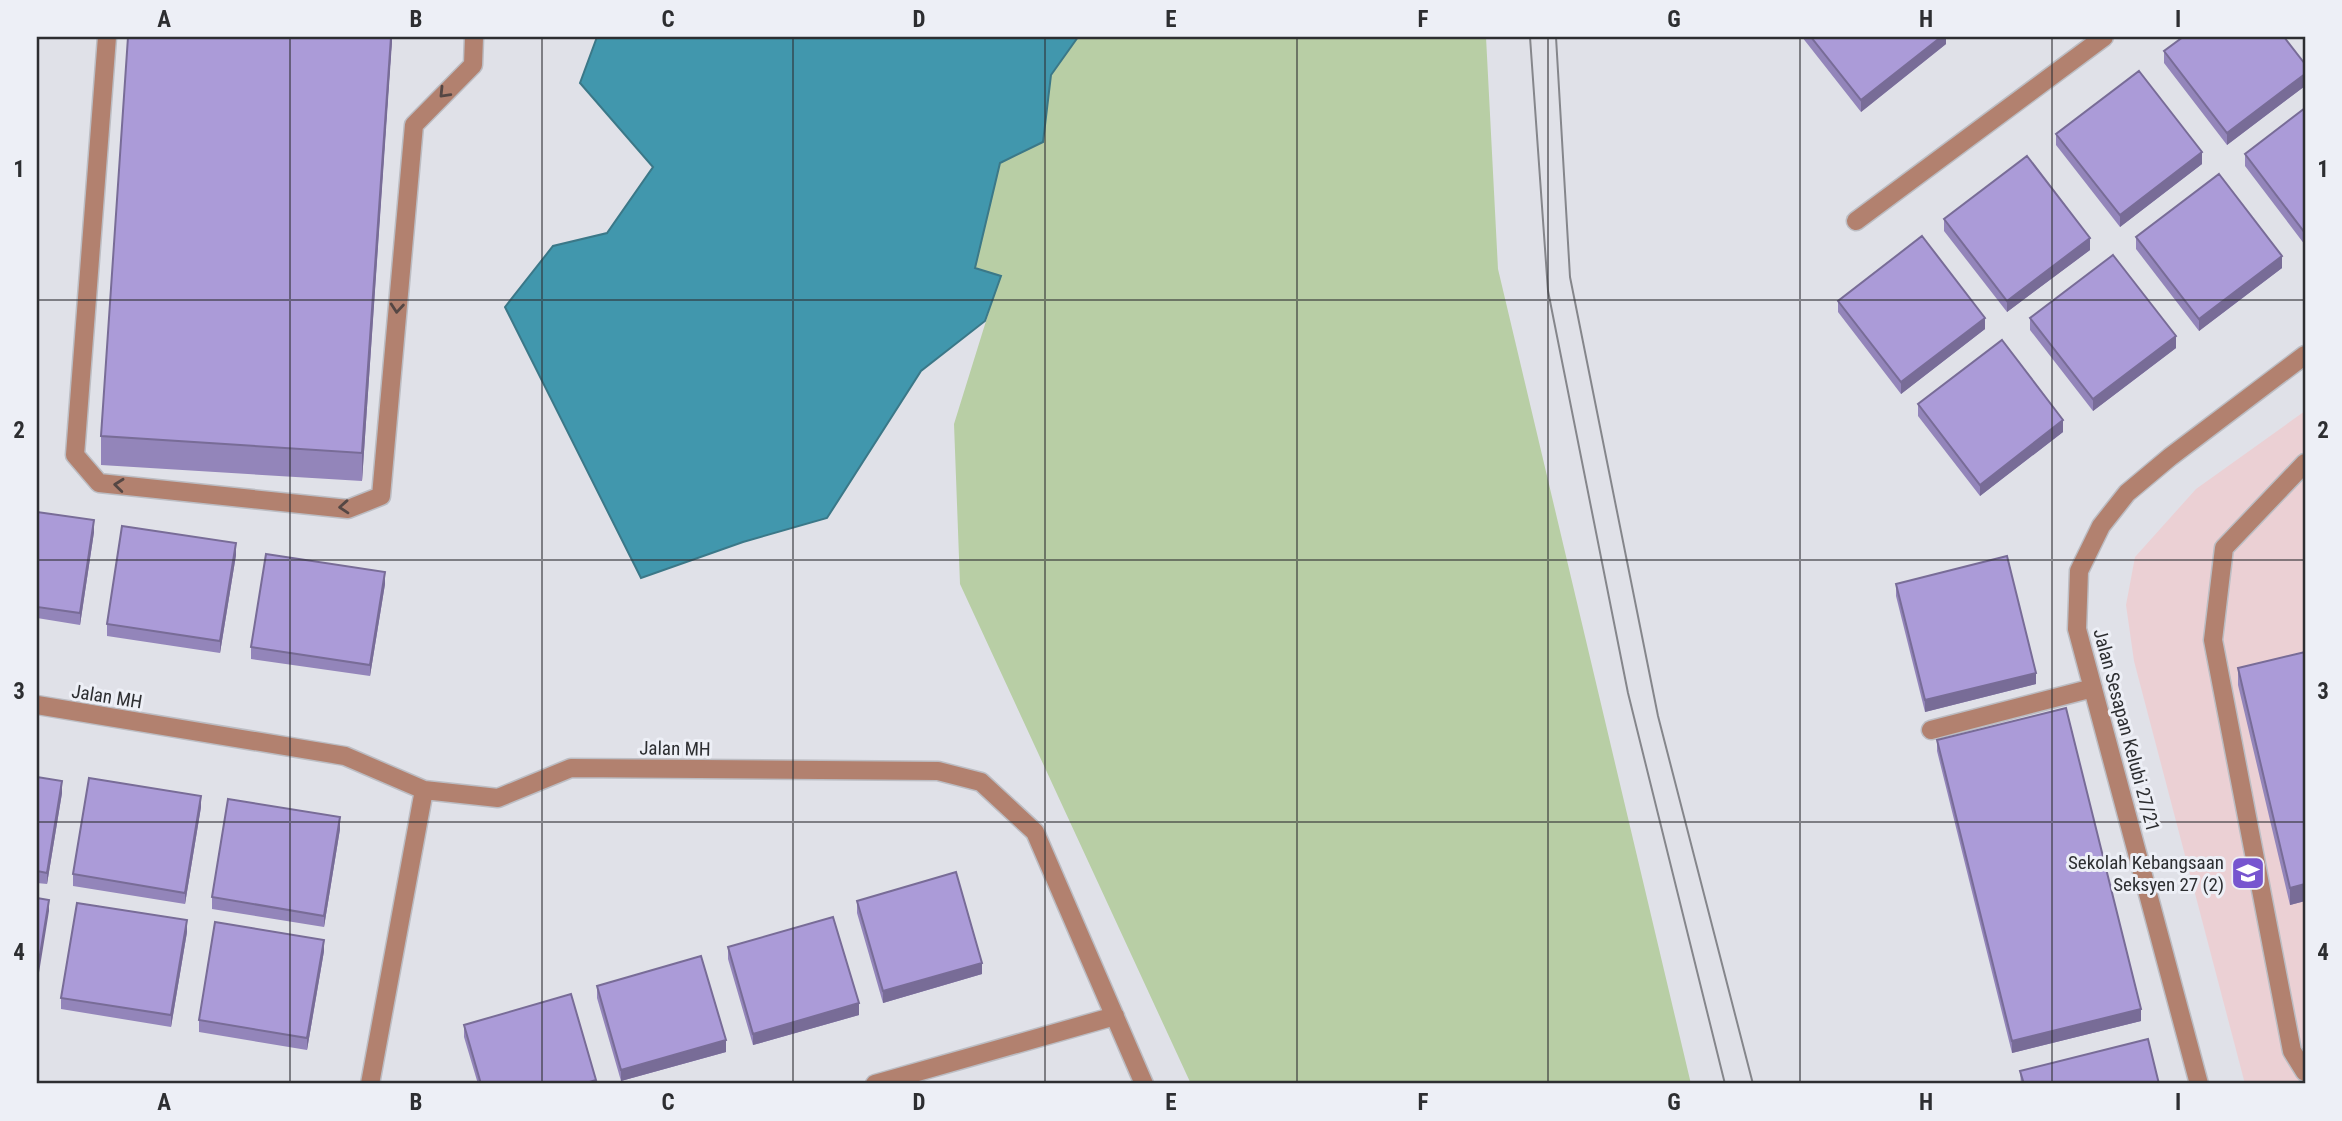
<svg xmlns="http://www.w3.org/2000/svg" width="2342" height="1121" font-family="'Roboto Condensed',sans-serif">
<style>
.education{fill:#ebd0d4}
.green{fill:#b8cea5}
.water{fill:#4197ad;stroke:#3b7888;stroke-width:2}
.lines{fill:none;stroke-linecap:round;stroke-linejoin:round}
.minor-casing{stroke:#bcbdc3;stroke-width:21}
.minor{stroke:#b2816f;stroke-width:18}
.tram{stroke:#85868b;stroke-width:2}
.wall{fill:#9385ba}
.shaded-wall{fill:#786c97}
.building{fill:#ab9bd8;stroke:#786c97;stroke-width:2}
.oneway{stroke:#554744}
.grid{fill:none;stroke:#2d2e31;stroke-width:2;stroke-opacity:0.55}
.labels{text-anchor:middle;stroke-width:6;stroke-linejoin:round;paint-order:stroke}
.street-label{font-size:19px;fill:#2d2e31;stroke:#edeff6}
.poi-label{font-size:19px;fill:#2d2e31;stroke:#edeff6;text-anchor:end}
.neatline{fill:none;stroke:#2d2e31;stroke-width:2.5}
.grid-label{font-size:23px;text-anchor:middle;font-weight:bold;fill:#2d2e31}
</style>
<rect width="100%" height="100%" fill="#e0e1e8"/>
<path class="education" d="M 2305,411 L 2305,1084 L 2245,1084 L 2134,661 L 2126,605 L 2135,557 L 2196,489 Z"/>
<path class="green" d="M 1078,37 L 1486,37 L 1498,269 L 1691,1084 L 1191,1084 L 960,584 L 954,424 L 1000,276 L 975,268 L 1000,163 L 1043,142 L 1051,75 Z"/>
<path class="water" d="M 597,37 L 1078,37 L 1051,75 L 1043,142 L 1000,163 L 975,268 L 1001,276 L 985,321 L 921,371 L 827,518 L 743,542 L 641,578 L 505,307 L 553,246 L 607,233 L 653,167 L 580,83 Z"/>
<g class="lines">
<g class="minor-casing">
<path id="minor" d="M 107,37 L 75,455 L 99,483 L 348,509 L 381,496 L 414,125 L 473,65 L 474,37
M 1856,221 L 2104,37
M 2305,463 L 2224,548 L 2213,640 L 2292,1051 L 2305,1072
M 37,705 L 345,756 L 424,790 L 498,798 L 571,768 L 938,771 L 981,782 L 1035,832 L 1144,1084
M 1931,730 L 2093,688
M 370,1084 L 424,790
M 875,1084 L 1115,1016
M 2199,1084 L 2077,629 L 2079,571 L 2101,526 L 2127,493 L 2170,457 L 2305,355"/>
</g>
<use href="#minor" class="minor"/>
<path class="tram" d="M 1530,37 L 1548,291 L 1628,693 L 1725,1084
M 1556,37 L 1570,277 L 1658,716 L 1753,1084"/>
</g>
<path class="wall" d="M 392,37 L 362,481 L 101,465 L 101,436 Z
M 1802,37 L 1946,37 L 1946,44 L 1861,112 Z
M 2164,51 L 2305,64 L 2305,86 L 2227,145 L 2164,63 Z
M 2305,108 L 2305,245 L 2245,166 L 2245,154 Z
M 2056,134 L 2202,164 L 2120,227 L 2056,145 Z
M 1944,219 L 2090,250 L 2007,312 L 1944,231 Z
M 2136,237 L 2282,268 L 2199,331 L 2136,249 Z
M 1838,301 L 1985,329 L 1901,394 L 1838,312 Z
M 2030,318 L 2176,348 L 2093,411 L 2030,330 Z
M 1918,404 L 2063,432 L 1980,496 L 1918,416 Z
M 37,512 L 94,532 L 80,625 L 37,618 Z
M 236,555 L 220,653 L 107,636 L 107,624 Z
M 385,584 L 370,676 L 251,659 L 251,647 Z
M 1896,584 L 2036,684 L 1925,712 L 1896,596 Z
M 2305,652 L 2305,901 L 2290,905 L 2238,685 L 2238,668 Z
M 1937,740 L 2141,1021 L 2012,1053 L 1937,751 Z
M 37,777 L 62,793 L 47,884 L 37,883 Z
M 201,807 L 185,904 L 73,886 L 73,874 Z
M 340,829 L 324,927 L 212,909 L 212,897 Z
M 857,901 L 982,974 L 883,1003 L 857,913 Z
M 187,932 L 171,1027 L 61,1009 L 61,998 Z
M 728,947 L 859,1015 L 753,1045 L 728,959 Z
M 324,951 L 307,1050 L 199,1032 L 199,1020 Z
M 597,986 L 726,1052 L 621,1081 L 597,998 Z
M 464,1025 L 596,1084 L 478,1084 L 464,1037 Z
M 2020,1071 L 2159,1084 L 2021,1084 Z"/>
<path class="shaded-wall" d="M 391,37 L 392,37 L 392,42 L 362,481 L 362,453 Z
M 1941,37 L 1946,37 L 1946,44 L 1861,112 L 1861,100 Z
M 2305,74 L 2305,86 L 2227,145 L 2227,133 Z
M 2202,152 L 2202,164 L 2120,227 L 2120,215 Z
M 2090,238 L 2090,250 L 2007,312 L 2007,301 Z
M 2282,256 L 2282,268 L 2199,331 L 2199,319 Z
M 1985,318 L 1985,329 L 1901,394 L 1901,382 Z
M 2176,336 L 2176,348 L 2093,411 L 2093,399 Z
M 2063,420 L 2063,432 L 1980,496 L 1980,485 Z
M 94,520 L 94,532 L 80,625 L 80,613 Z
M 236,543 L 236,555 L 220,653 L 220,641 Z
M 385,572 L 385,584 L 370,676 L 370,665 Z
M 2036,673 L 2036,684 L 1925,712 L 1925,700 Z
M 62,781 L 62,793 L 47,884 L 47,873 Z
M 201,796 L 201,807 L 185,904 L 185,893 Z
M 340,817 L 340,829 L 324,927 L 324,916 Z
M 2305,884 L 2305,901 L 2290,905 L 2290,888 Z
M 49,900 L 49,911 L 37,985 L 37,973 Z
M 187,920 L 187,932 L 171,1027 L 171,1015 Z
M 324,940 L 324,951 L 307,1050 L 307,1038 Z
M 982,963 L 982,974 L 883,1003 L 883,991 Z
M 859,1003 L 859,1015 L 753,1045 L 753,1034 Z
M 2141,1009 L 2141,1021 L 2012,1053 L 2012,1041 Z
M 726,1040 L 726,1052 L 621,1081 L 621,1070 Z
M 596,1080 L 596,1084 L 583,1084 Z"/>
<path class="building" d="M 128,37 L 391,37 L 362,453 L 101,436 Z
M 1811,37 L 1941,37 L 1861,100 Z
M 2183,37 L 2284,37 L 2305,64 L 2305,74 L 2227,133 L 2164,51 Z
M 2139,71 L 2202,152 L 2120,215 L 2056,134 Z
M 2305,108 L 2305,233 L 2245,154 Z
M 2027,156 L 2090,238 L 2007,301 L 1944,219 Z
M 2219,174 L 2282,256 L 2199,319 L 2136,237 Z
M 1922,236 L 1985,318 L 1901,382 L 1838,301 Z
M 2113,255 L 2176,336 L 2093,399 L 2030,318 Z
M 2002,340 L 2063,420 L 1980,485 L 1918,404 Z
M 37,512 L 94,520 L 80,613 L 37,607 Z
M 122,526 L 236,543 L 220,641 L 107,624 Z
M 266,554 L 385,572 L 370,665 L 251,647 Z
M 2007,556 L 2036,673 L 1925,700 L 1896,584 Z
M 2305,652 L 2305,884 L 2290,888 L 2238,668 Z
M 2066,708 L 2141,1009 L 2012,1041 L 1937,740 Z
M 37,777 L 62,781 L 47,873 L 37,871 Z
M 89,778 L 201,796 L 185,893 L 73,874 Z
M 228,799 L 340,817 L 324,916 L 212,897 Z
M 956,872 L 982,963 L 883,991 L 857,901 Z
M 37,898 L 49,900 L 37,973 Z
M 77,903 L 187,920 L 171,1015 L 61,998 Z
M 833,917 L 859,1003 L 753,1034 L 728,947 Z
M 215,922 L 324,940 L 307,1038 L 199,1020 Z
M 701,956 L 726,1040 L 621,1070 L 597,986 Z
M 571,994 L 596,1080 L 583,1084 L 481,1084 L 464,1025 Z
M 2148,1039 L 2159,1084 L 2024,1084 L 2020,1071 Z"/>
<defs><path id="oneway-chevron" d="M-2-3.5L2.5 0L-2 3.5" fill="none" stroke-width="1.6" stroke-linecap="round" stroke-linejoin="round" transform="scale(1.75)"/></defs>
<g class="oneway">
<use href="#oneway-chevron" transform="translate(444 93) rotate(134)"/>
<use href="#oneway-chevron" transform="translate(397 308) rotate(95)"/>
<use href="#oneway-chevron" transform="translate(119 485) rotate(-174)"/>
<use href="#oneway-chevron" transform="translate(344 507) rotate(176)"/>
</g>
<path class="grid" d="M 290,37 L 290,1084M 542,37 L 542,1084M 793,37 L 793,1084M 1045,37 L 1045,1084M 1297,37 L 1297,1084M 1548,37 L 1548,1084M 1800,37 L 1800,1084M 2052,37 L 2052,1084M 37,300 L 2305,300M 37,560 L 2305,560M 37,822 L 2305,822"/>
<defs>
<g id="school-square" transform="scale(1.75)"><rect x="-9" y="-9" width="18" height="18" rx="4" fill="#7755cf" stroke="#edeff6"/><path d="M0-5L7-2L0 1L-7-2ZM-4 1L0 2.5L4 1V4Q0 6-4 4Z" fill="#fff"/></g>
</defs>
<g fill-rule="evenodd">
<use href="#school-square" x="2248" y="873"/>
</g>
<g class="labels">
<g class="street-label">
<text transform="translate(107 696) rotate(9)" y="7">Jalan MH</text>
<text transform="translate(2127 730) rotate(75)" y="7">Jalan Sesapan Kelubi 27/21</text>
<text transform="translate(675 748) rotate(1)" y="7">Jalan MH</text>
</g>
<g class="poi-label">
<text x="2224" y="869">Sekolah Kebangsaan<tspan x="2224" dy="22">Seksyen 27 (2)</tspan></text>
</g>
</g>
<rect width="2342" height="1121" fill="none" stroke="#edeff6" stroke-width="77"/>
<rect x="38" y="38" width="2266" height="1044" class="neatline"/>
<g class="grid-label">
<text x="164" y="27">A</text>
<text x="416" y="27">B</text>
<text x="668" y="27">C</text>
<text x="919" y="27">D</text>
<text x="1171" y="27">E</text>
<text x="1423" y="27">F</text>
<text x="1674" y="27">G</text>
<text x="1926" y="27">H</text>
<text x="2178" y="27">I</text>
<text x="19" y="177">1</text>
<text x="2323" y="177">1</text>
<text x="19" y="438">2</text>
<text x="2323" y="438">2</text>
<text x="19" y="699">3</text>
<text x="2323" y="699">3</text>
<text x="19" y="960">4</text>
<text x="2323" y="960">4</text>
<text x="164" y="1110">A</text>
<text x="416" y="1110">B</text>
<text x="668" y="1110">C</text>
<text x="919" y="1110">D</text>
<text x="1171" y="1110">E</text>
<text x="1423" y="1110">F</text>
<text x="1674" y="1110">G</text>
<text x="1926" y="1110">H</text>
<text x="2178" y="1110">I</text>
</g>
</svg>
